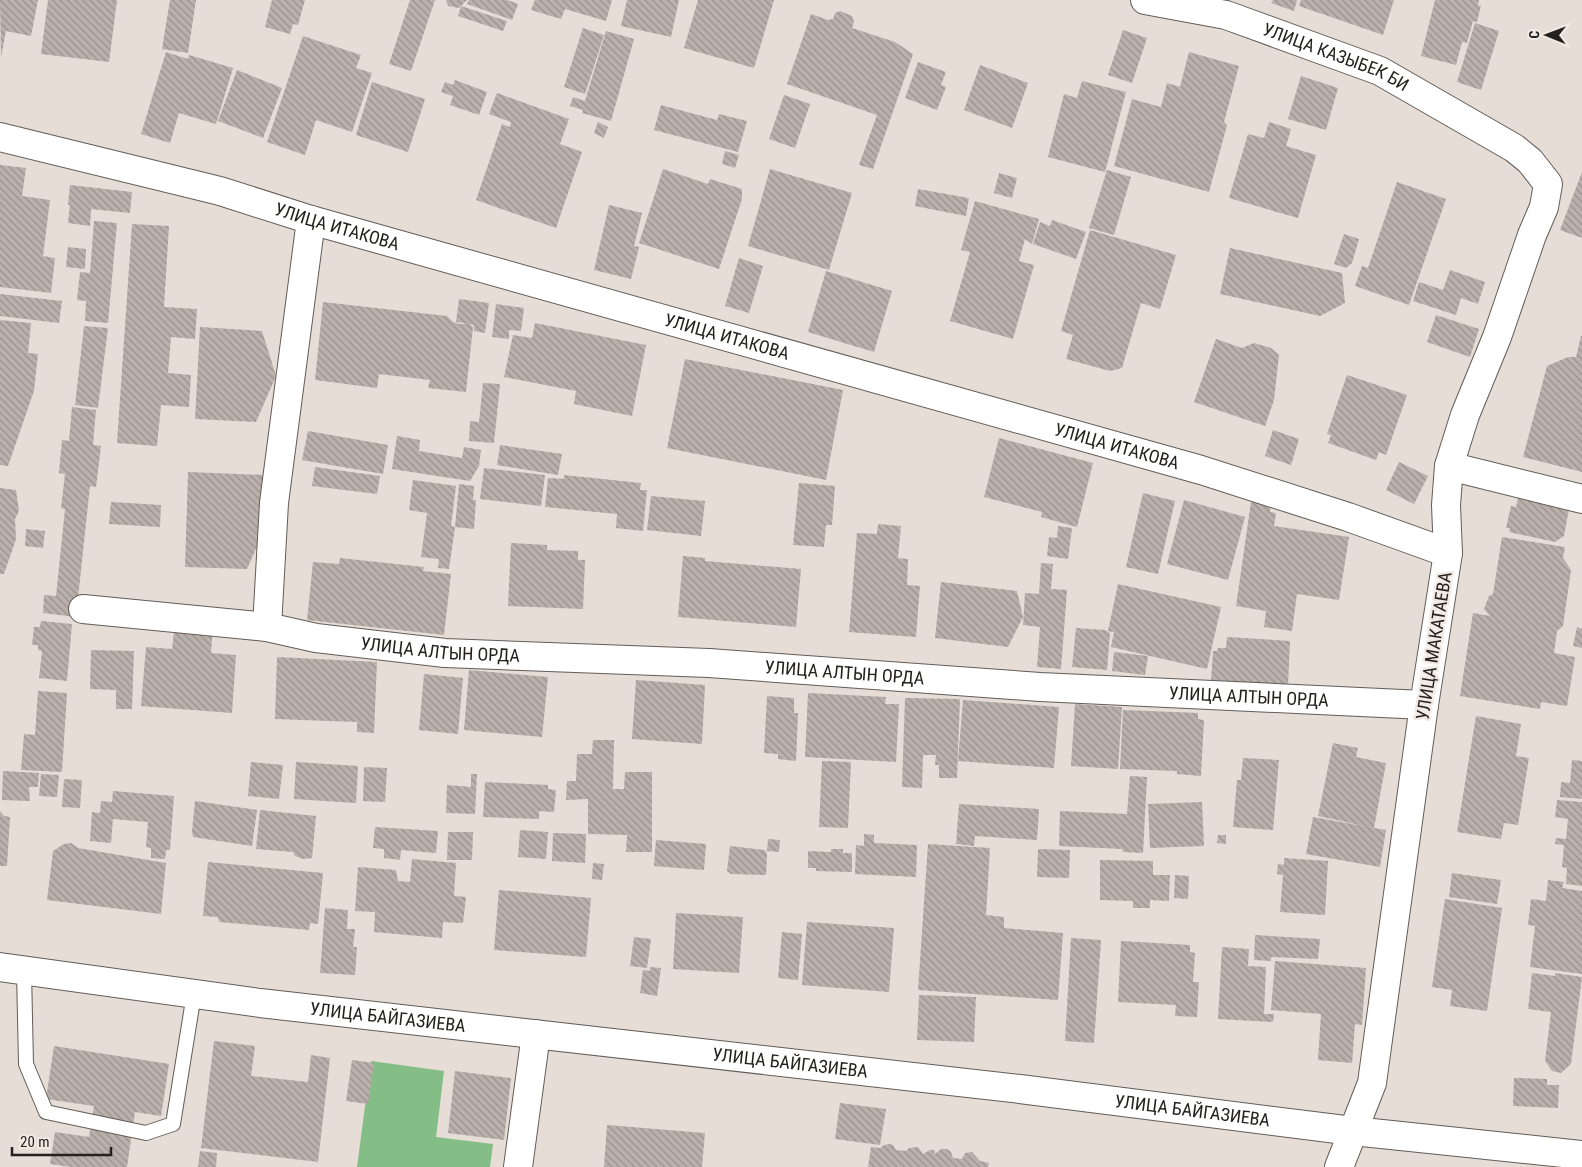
<svg xmlns="http://www.w3.org/2000/svg" width="1582" height="1167" font-family="'Roboto Condensed',sans-serif">
<style>
.pitch{fill:#85bd87}
.building{fill:url(#building-back-hatch)}
.lines{fill:none;stroke-linecap:round;stroke-linejoin:round}
.service-casing{stroke:#635c57;stroke-width:16}
.minor-casing{stroke:#635c57;stroke-width:30}
.secondary-casing{stroke:#635c57;stroke-width:30}
.service{stroke:#fff;stroke-width:14}
.minor{stroke:#fff;stroke-width:28}
.secondary{stroke:#fff;stroke-width:28}
.labels{text-anchor:middle;stroke-width:5;stroke-linejoin:round;paint-order:stroke}
.street-label{font-size:18px;fill:#24211f;stroke:#f2eae4}
</style>
<defs>
<pattern id="building-back-hatch" width="6" height="6" patternUnits="userSpaceOnUse" patternTransform="scale(1.25)"><rect width="6" height="6" fill="#bab1ac"/><path d="M-1 5l2 2M0 0l6 6M5-1l2 2" fill="none" stroke="#97908b"/></pattern>
</defs>
<rect width="100%" height="100%" fill="#e5ddd6"/>
<path class="pitch" d="M 371,1061 L 444,1071 L 436,1137 L 493,1144 L 490,1167 L 357,1167 Z"/>
<path class="building" d="M 0,0 L 38,0 L 31,36 L 6,31 L 1,57 Z
M 48,0 L 117,0 L 109,62 L 41,54 Z
M 170,0 L 196,0 L 188,53 L 162,49 Z
M 272,0 L 305,0 L 298,25 L 293,24 L 290,34 L 265,27 Z
M 410,0 L 435,0 L 411,71 L 389,64 Z
M 446,0 L 467,0 L 459,8 L 448,6 Z
M 469,0 L 507,0 L 518,4 L 512,20 L 467,4 Z
M 535,0 L 612,0 L 606,21 L 565,9 L 561,19 L 531,10 Z
M 627,0 L 679,0 L 671,37 L 621,26 Z
M 698,0 L 774,0 L 754,68 L 684,48 Z
M 1273,0 L 1297,0 L 1294,11 L 1271,3 Z
M 1301,0 L 1394,0 L 1383,35 L 1299,6 Z
M 1435,0 L 1479,0 L 1478,6 L 1481,5 L 1477,22 L 1473,21 L 1467,43 L 1462,42 L 1456,65 L 1421,56 Z
M 461,6 L 507,21 L 503,31 L 458,16 Z
M 840,11 L 852,16 L 854,22 L 852,28 L 895,42 L 913,54 L 873,169 L 859,165 L 877,115 L 787,84 L 811,14 L 828,20 L 833,19 L 835,13 Z
M 1475,23 L 1499,31 L 1481,90 L 1457,82 Z
M 583,28 L 604,35 L 585,94 L 564,87 Z
M 1123,30 L 1147,38 L 1132,83 L 1108,75 Z
M 606,31 L 634,39 L 611,121 L 582,113 L 583,110 L 570,106 L 573,97 L 585,101 Z
M 303,36 L 361,55 L 356,68 L 372,73 L 352,132 L 316,120 L 305,155 L 267,142 Z
M 166,52 L 188,59 L 189,55 L 233,68 L 216,124 L 179,113 L 170,143 L 141,134 Z
M 1189,52 L 1239,66 L 1224,122 L 1227,125 L 1209,192 L 1114,166 L 1132,99 L 1161,107 L 1167,83 L 1180,87 Z
M 918,62 L 946,72 L 941,85 L 946,87 L 937,110 L 905,98 Z
M 980,65 L 1028,83 L 1012,128 L 964,110 Z
M 237,70 L 282,88 L 263,138 L 218,121 Z
M 1301,76 L 1338,88 L 1326,130 L 1288,119 Z
M 455,80 L 487,92 L 479,115 L 450,105 L 453,96 L 441,92 L 445,82 L 453,85 Z
M 1082,81 L 1126,92 L 1105,172 L 1048,157 L 1064,94 L 1077,98 Z
M 372,82 L 425,99 L 408,152 L 356,135 Z
M 497,93 L 569,119 L 560,144 L 582,152 L 556,228 L 476,200 L 502,124 L 510,127 L 511,122 L 489,114 Z
M 784,95 L 810,104 L 795,148 L 769,139 Z
M 661,105 L 717,120 L 719,114 L 747,121 L 738,152 L 654,130 Z
M 598,122 L 608,127 L 604,138 L 594,133 Z
M 1269,122 L 1291,129 L 1286,146 L 1316,155 L 1298,218 L 1229,198 L 1248,134 L 1264,138 Z
M 725,151 L 739,155 L 735,168 L 722,164 Z
M 0,165 L 26,168 L 22,196 L 50,200 L 43,256 L 55,258 L 51,293 L 0,287 Z
M 663,169 L 708,184 L 710,179 L 742,189 L 742,199 L 719,269 L 639,243 Z
M 770,169 L 852,193 L 829,270 L 748,246 Z
M 1107,170 L 1131,177 L 1114,235 L 1089,228 Z
M 1582,172 L 1582,238 L 1560,230 Z
M 999,173 L 1017,178 L 1012,198 L 994,193 Z
M 1397,182 L 1446,199 L 1409,305 L 1355,286 L 1362,266 L 1368,268 Z
M 70,185 L 132,192 L 130,213 L 91,209 L 90,226 L 68,223 L 70,205 L 68,205 Z
M 918,189 L 969,198 L 966,216 L 915,206 Z
M 975,201 L 1039,219 L 1032,244 L 1025,239 L 1019,261 L 1034,265 L 1013,339 L 950,321 L 970,252 L 961,250 Z
M 609,205 L 642,213 L 634,246 L 639,247 L 631,279 L 594,270 Z
M 1052,220 L 1086,232 L 1076,259 L 1033,244 L 1040,222 L 1050,226 Z
M 94,221 L 117,223 L 108,323 L 85,321 L 86,301 L 77,300 L 80,272 L 90,273 Z
M 132,224 L 169,226 L 164,307 L 197,309 L 195,339 L 171,337 L 168,373 L 191,375 L 189,407 L 161,405 L 157,446 L 117,443 Z
M 1090,230 L 1176,255 L 1160,309 L 1141,303 L 1122,368 L 1110,371 L 1066,359 L 1073,335 L 1061,331 Z
M 1344,234 L 1359,239 L 1352,263 L 1346,268 L 1334,264 Z
M 68,247 L 86,249 L 85,269 L 66,267 Z
M 1230,248 L 1342,273 L 1345,303 L 1320,316 L 1220,294 Z
M 739,258 L 763,266 L 749,313 L 725,306 Z
M 1450,270 L 1485,282 L 1478,304 L 1461,298 L 1456,315 L 1413,301 L 1419,282 L 1443,290 Z
M 826,271 L 892,291 L 874,352 L 808,332 Z
M 0,294 L 62,301 L 59,323 L 0,316 Z
M 459,299 L 489,303 L 485,333 L 474,331 L 474,325 L 469,324 L 473,327 L 466,392 L 428,388 L 430,380 L 379,374 L 377,388 L 315,380 L 323,302 L 447,316 L 453,322 L 459,324 L 468,324 L 456,322 Z
M 496,304 L 524,308 L 521,331 L 509,330 L 509,339 L 492,337 Z
M 1436,315 L 1479,329 L 1470,357 L 1427,342 Z
M 0,320 L 31,323 L 28,353 L 38,354 L 34,391 L 8,466 L 0,465 Z
M 535,323 L 646,345 L 632,416 L 574,404 L 576,391 L 504,377 L 513,335 L 532,338 Z
M 84,326 L 108,328 L 98,408 L 75,405 Z
M 200,327 L 262,331 L 276,376 L 256,422 L 195,419 Z
M 1581,336 L 1582,336 L 1582,472 L 1523,457 L 1547,366 L 1568,357 L 1576,357 Z
M 1216,339 L 1242,348 L 1254,343 L 1271,348 L 1279,355 L 1274,400 L 1265,426 L 1194,402 Z
M 685,359 L 843,390 L 826,480 L 667,448 Z
M 1347,375 L 1407,395 L 1386,455 L 1379,452 L 1376,460 L 1328,443 L 1331,435 L 1327,434 Z
M 483,383 L 500,384 L 494,443 L 469,441 L 470,421 L 479,422 Z
M 72,407 L 96,410 L 93,445 L 101,446 L 96,487 L 90,486 L 76,617 L 43,613 L 44,595 L 56,596 L 65,509 L 61,508 L 65,474 L 59,473 L 62,440 L 69,441 Z
M 1273,430 L 1299,439 L 1291,465 L 1265,456 Z
M 308,431 L 388,445 L 383,474 L 302,460 Z
M 397,436 L 420,440 L 419,451 L 462,458 L 464,447 L 481,450 L 479,466 L 470,481 L 392,469 Z
M 999,438 L 1093,463 L 1077,527 L 1041,517 L 1042,512 L 984,497 Z
M 500,445 L 562,454 L 558,475 L 497,465 Z
M 1399,462 L 1428,476 L 1414,504 L 1386,490 Z
M 315,467 L 380,476 L 377,494 L 312,486 Z
M 484,468 L 545,475 L 541,506 L 480,499 Z
M 188,472 L 265,475 L 263,533 L 247,569 L 185,567 Z
M 564,475 L 641,483 L 640,490 L 647,490 L 643,531 L 616,528 L 617,514 L 545,507 L 548,478 L 564,479 Z
M 413,480 L 456,486 L 451,526 L 455,527 L 449,569 L 438,568 L 439,559 L 421,557 L 427,513 L 409,510 Z
M 799,483 L 835,486 L 832,525 L 826,525 L 824,547 L 793,545 Z
M 459,484 L 474,486 L 473,500 L 476,500 L 474,529 L 455,527 Z
M 0,488 L 16,490 L 19,511 L 15,519 L 16,539 L 4,574 L 0,574 Z
M 1143,493 L 1175,501 L 1158,574 L 1126,567 Z
M 651,496 L 705,501 L 701,536 L 647,530 Z
M 1518,498 L 1569,509 L 1564,536 L 1555,542 L 1509,532 L 1510,528 L 1506,528 L 1511,506 L 1516,507 Z
M 1184,500 L 1245,517 L 1228,580 L 1167,564 Z
M 111,502 L 161,505 L 160,527 L 109,524 Z
M 1251,502 L 1271,505 L 1270,512 L 1276,513 L 1274,526 L 1349,537 L 1339,600 L 1297,594 L 1292,631 L 1264,627 L 1266,611 L 1236,606 Z
M 878,524 L 901,526 L 898,558 L 908,559 L 907,585 L 920,586 L 916,637 L 849,632 L 857,533 L 877,534 Z
M 1058,526 L 1072,528 L 1068,559 L 1047,556 L 1049,537 L 1057,538 Z
M 26,529 L 45,531 L 43,548 L 25,546 Z
M 1502,537 L 1565,547 L 1563,558 L 1571,570 L 1563,626 L 1557,631 L 1554,653 L 1575,657 L 1567,706 L 1541,702 L 1540,709 L 1460,696 L 1473,613 L 1490,616 L 1484,609 L 1489,596 L 1493,594 Z
M 511,543 L 547,545 L 547,550 L 578,551 L 578,560 L 585,560 L 583,609 L 508,606 Z
M 683,556 L 705,558 L 705,561 L 801,569 L 796,627 L 678,617 Z
M 340,558 L 424,567 L 423,571 L 451,574 L 444,635 L 307,620 L 313,562 L 339,564 Z
M 1041,563 L 1053,564 L 1051,589 L 1067,590 L 1061,669 L 1037,667 L 1040,627 L 1023,625 L 1025,593 L 1039,594 Z
M 941,582 L 1017,591 L 1023,617 L 1008,647 L 935,638 Z
M 1118,584 L 1221,607 L 1207,669 L 1111,647 L 1114,632 L 1108,631 Z
M 41,621 L 72,624 L 67,681 L 39,678 L 42,651 L 38,650 L 38,645 L 32,645 L 34,627 L 40,627 Z
M 175,623 L 213,626 L 211,653 L 236,655 L 232,713 L 141,706 L 146,647 L 172,649 Z
M 1577,627 L 1582,629 L 1582,648 L 1573,646 Z
M 1076,628 L 1105,630 L 1110,633 L 1107,670 L 1072,667 Z
M 1227,637 L 1290,641 L 1288,685 L 1211,680 L 1213,651 L 1217,651 L 1218,648 L 1226,648 Z
M 91,650 L 134,651 L 132,709 L 116,709 L 116,690 L 90,689 Z
M 1114,652 L 1148,656 L 1145,675 L 1112,671 Z
M 277,657 L 377,662 L 374,733 L 357,732 L 357,722 L 275,719 Z
M 469,670 L 548,677 L 542,737 L 464,730 Z
M 424,674 L 463,678 L 458,734 L 419,730 Z
M 636,680 L 705,685 L 702,744 L 632,739 Z
M 38,691 L 67,693 L 62,772 L 21,770 L 24,734 L 35,735 Z
M 808,693 L 886,697 L 885,704 L 899,704 L 896,762 L 805,757 Z
M 767,696 L 794,698 L 794,713 L 798,713 L 796,761 L 778,759 L 778,754 L 764,753 Z
M 905,698 L 960,699 L 957,778 L 939,778 L 939,765 L 935,765 L 936,755 L 923,755 L 922,788 L 902,787 Z
M 963,700 L 1059,707 L 1054,768 L 958,761 Z
M 1075,704 L 1122,707 L 1118,769 L 1071,766 Z
M 1123,710 L 1198,713 L 1198,719 L 1204,720 L 1201,776 L 1177,774 L 1177,771 L 1120,769 Z
M 1476,716 L 1521,724 L 1516,756 L 1529,758 L 1518,825 L 1504,823 L 1501,839 L 1457,832 Z
M 593,740 L 614,740 L 613,789 L 624,789 L 625,772 L 652,772 L 652,852 L 626,852 L 627,835 L 588,834 L 588,799 L 566,800 L 567,781 L 576,781 L 577,754 L 592,754 Z
M 1333,743 L 1358,748 L 1356,757 L 1386,763 L 1374,828 L 1386,830 L 1380,867 L 1306,854 L 1313,817 L 1369,827 L 1318,816 Z
M 1243,758 L 1279,760 L 1273,830 L 1233,827 L 1237,780 L 1241,780 Z
M 1572,760 L 1582,761 L 1582,799 L 1560,797 L 1561,782 L 1570,783 Z
M 822,761 L 851,762 L 848,828 L 819,827 Z
M 251,762 L 283,765 L 279,799 L 248,796 Z
M 296,762 L 358,766 L 356,803 L 294,799 Z
M 364,767 L 387,768 L 385,802 L 363,801 Z
M 3,771 L 39,773 L 38,787 L 29,787 L 30,801 L 2,800 Z
M 41,774 L 59,775 L 57,797 L 39,796 Z
M 471,774 L 477,774 L 475,814 L 446,813 L 447,785 L 471,787 Z
M 1130,776 L 1147,777 L 1143,853 L 1123,852 L 1122,849 L 1059,846 L 1060,811 L 1127,814 Z
M 64,779 L 82,780 L 80,808 L 62,807 Z
M 485,782 L 548,785 L 548,789 L 556,790 L 554,812 L 539,811 L 539,819 L 483,817 Z
M 113,791 L 174,796 L 170,850 L 166,850 L 165,859 L 151,858 L 151,848 L 146,847 L 148,822 L 113,819 L 111,843 L 90,841 L 92,812 L 100,813 L 101,801 L 112,802 Z
M 1557,800 L 1582,802 L 1582,886 L 1566,884 L 1567,868 L 1562,867 L 1564,845 L 1555,844 L 1556,838 L 1566,839 L 1568,819 L 1555,817 Z
M 195,801 L 257,810 L 252,846 L 193,837 L 192,831 Z
M 1202,802 L 1204,846 L 1150,848 L 1148,804 Z
M 959,804 L 1039,809 L 1037,840 L 975,836 L 974,846 L 956,844 Z
M 260,810 L 316,816 L 312,858 L 303,859 L 295,856 L 293,852 L 256,849 Z
M 0,811 L 4,816 L 10,817 L 7,866 L 0,866 Z
M 375,827 L 438,831 L 436,853 L 401,850 L 400,860 L 384,858 L 384,849 L 373,848 Z
M 520,830 L 548,832 L 546,859 L 518,857 Z
M 448,832 L 473,832 L 472,860 L 447,860 Z
M 553,833 L 586,834 L 585,863 L 552,861 Z
M 864,834 L 874,835 L 874,843 L 917,845 L 916,877 L 855,874 L 856,845 L 864,846 Z
M 1218,835 L 1226,835 L 1226,844 L 1217,843 Z
M 768,839 L 780,840 L 779,852 L 767,851 Z
M 656,840 L 706,844 L 704,870 L 654,866 Z
M 71,843 L 78,848 L 166,863 L 161,914 L 47,900 L 53,851 L 64,844 Z
M 928,844 L 990,848 L 986,915 L 1004,917 L 1004,928 L 1063,933 L 1058,1000 L 918,990 Z
M 730,846 L 765,850 L 767,854 L 766,875 L 731,874 L 727,871 Z
M 831,849 L 843,849 L 843,853 L 852,853 L 852,872 L 816,871 L 816,868 L 808,868 L 808,851 L 831,852 Z
M 1038,849 L 1070,850 L 1069,878 L 1037,877 Z
M 1284,858 L 1328,861 L 1325,915 L 1280,912 L 1283,875 L 1277,874 L 1278,864 L 1284,865 Z
M 412,859 L 456,863 L 454,896 L 466,897 L 463,923 L 443,922 L 442,938 L 374,932 L 375,912 L 355,911 L 358,867 L 396,870 L 398,881 L 410,882 Z
M 1100,860 L 1153,861 L 1153,875 L 1170,875 L 1169,901 L 1150,900 L 1150,908 L 1133,908 L 1133,901 L 1100,900 Z
M 208,862 L 323,873 L 318,924 L 310,923 L 309,930 L 219,922 L 218,917 L 203,916 Z
M 593,863 L 604,864 L 602,880 L 592,879 Z
M 1452,873 L 1501,880 L 1497,904 L 1449,897 Z
M 1175,875 L 1189,876 L 1188,899 L 1174,898 Z
M 1548,880 L 1564,882 L 1562,888 L 1582,891 L 1582,974 L 1530,967 L 1535,926 L 1528,925 L 1531,899 L 1546,901 Z
M 499,890 L 591,898 L 586,957 L 494,950 Z
M 1445,899 L 1502,908 L 1487,1011 L 1450,1006 L 1452,990 L 1432,987 Z
M 325,908 L 348,910 L 347,929 L 355,929 L 353,947 L 357,947 L 355,975 L 320,973 Z
M 676,913 L 743,917 L 739,973 L 673,969 Z
M 807,922 L 894,928 L 889,992 L 802,985 Z
M 782,932 L 802,934 L 798,980 L 778,978 Z
M 1255,935 L 1320,939 L 1318,959 L 1271,957 L 1271,961 L 1254,960 Z
M 634,937 L 651,939 L 647,968 L 630,966 Z
M 1071,938 L 1101,940 L 1094,1043 L 1065,1041 Z
M 1121,941 L 1190,945 L 1190,952 L 1195,953 L 1193,982 L 1199,982 L 1197,1017 L 1175,1016 L 1176,1005 L 1118,1002 Z
M 1222,947 L 1249,949 L 1248,966 L 1266,967 L 1264,1014 L 1274,1014 L 1273,1022 L 1218,1019 Z
M 1275,961 L 1366,968 L 1362,1025 L 1355,1024 L 1352,1063 L 1318,1060 L 1321,1014 L 1271,1010 Z
M 650,967 L 661,968 L 657,996 L 640,993 L 643,970 L 650,971 Z
M 1532,973 L 1555,976 L 1555,973 L 1582,977 L 1571,1064 L 1561,1073 L 1552,1071 L 1545,1061 L 1551,1012 L 1528,1009 Z
M 919,995 L 976,997 L 974,1042 L 917,1040 Z
M 214,1041 L 255,1046 L 251,1076 L 308,1082 L 311,1055 L 330,1058 L 318,1162 L 201,1148 Z
M 54,1046 L 169,1064 L 161,1116 L 135,1112 L 127,1167 L 71,1167 L 50,1164 L 55,1132 L 89,1137 L 94,1106 L 46,1099 Z
M 352,1060 L 374,1063 L 368,1104 L 346,1101 Z
M 455,1071 L 511,1078 L 504,1140 L 448,1133 Z
M 1514,1078 L 1547,1079 L 1547,1085 L 1559,1085 L 1558,1108 L 1513,1106 Z
M 840,1103 L 886,1109 L 880,1145 L 835,1139 Z
M 607,1125 L 705,1133 L 702,1167 L 604,1167 Z
M 889,1144 L 893,1145 L 896,1150 L 906,1151 L 909,1148 L 918,1147 L 923,1154 L 930,1150 L 934,1150 L 935,1154 L 941,1149 L 947,1149 L 951,1152 L 953,1158 L 962,1159 L 965,1153 L 972,1152 L 980,1161 L 989,1163 L 988,1167 L 868,1167 L 871,1147 L 880,1148 L 884,1145 Z
M 200,1151 L 217,1153 L 216,1167 L 198,1167 Z"/>
<g class="lines">
<g class="service-casing">
<path id="service" d="M 24,971 L 26,1064 L 46,1112 L 146,1133 L 173,1124 L 194,994"/>
</g>
<g class="minor-casing">
<g id="minor">
<path id="s1" d="M 1145,0 L 1226,15 L 1380,71 L 1514,148 L 1530,161 L 1548,184 L 1544,207 L 1532,235 L 1497,337 L 1465,415 L 1449,466 L 1446,505 L 1448,553 L 1424,705 L 1372,1083 L 1339,1167"/>
<path id="s2" d="M 0,137 L 220,191 L 311,220 L 1201,470 L 1348,517 L 1448,553"/>
<path d="M 1449,466 L 1582,499"/>
<path id="s3" d="M 83,609 L 267,627 L 316,638 L 445,653 L 709,663 L 1040,687 L 1424,705"/>
<path d="M 267,627 L 274,503 L 311,220"/>
<path d="M 518,1167 L 536,1034"/>
</g>
</g>
<g class="secondary-casing">
<g id="secondary">
<path id="s4" d="M 0,967 L 260,1003 L 1020,1089 L 1353,1131 L 1582,1155"/>
</g>
</g>
<use href="#service" class="service"/>
<use href="#minor" class="minor"/>
<use href="#secondary" class="secondary"/>
</g>
<g class="labels">
<g class="street-label">
<text dy="6" stroke="none"><textPath href="#s1" startOffset="200">УЛИЦА КАЗЫБЕК БИ</textPath></text>
<text dy="6" stroke="none"><textPath href="#s2" startOffset="349">УЛИЦА ИТАКОВА</textPath></text>
<text dy="6" stroke="none"><textPath href="#s2" startOffset="754">УЛИЦА ИТАКОВА</textPath></text>
<text dy="6" stroke="none"><textPath href="#s2" startOffset="1159">УЛИЦА ИТАКОВА</textPath></text>
<text transform="translate(1434 646) rotate(-81)" y="6">УЛИЦА МАКАТАЕВА</text>
<text dy="6" stroke="none"><textPath href="#s3" startOffset="360">УЛИЦА АЛТЫН ОРДА</textPath></text>
<text dy="6" stroke="none"><textPath href="#s3" startOffset="765">УЛИЦА АЛТЫН ОРДА</textPath></text>
<text dy="6" stroke="none"><textPath href="#s3" startOffset="1170">УЛИЦА АЛТЫН ОРДА</textPath></text>
<text dy="6" stroke="none"><textPath href="#s4" startOffset="391">УЛИЦА БАЙГАЗИЕВА</textPath></text>
<text dy="6" stroke="none"><textPath href="#s4" startOffset="796">УЛИЦА БАЙГАЗИЕВА</textPath></text>
<text dy="6" stroke="none"><textPath href="#s4" startOffset="1201">УЛИЦА БАЙГАЗИЕВА</textPath></text>
</g>
</g>
<g transform="translate(1547 35) rotate(271)" stroke="#f2eae4" stroke-width="4" paint-order="stroke">
<path d="M0-4L9 19L0 12L-9 19Z" fill="#24211f"/>
<text y="-8" font-size="14" font-weight="bold" text-anchor="middle" fill="#24211f">С</text>
</g>
<path d="M12 1147v8h99v-8" fill="none" stroke="#24211f" stroke-width="2.5"/>
<text x="20" y="1147" font-size="15" fill="#24211f" stroke="#f2eae4" stroke-width="4" paint-order="stroke">20 m</text>
</svg>
